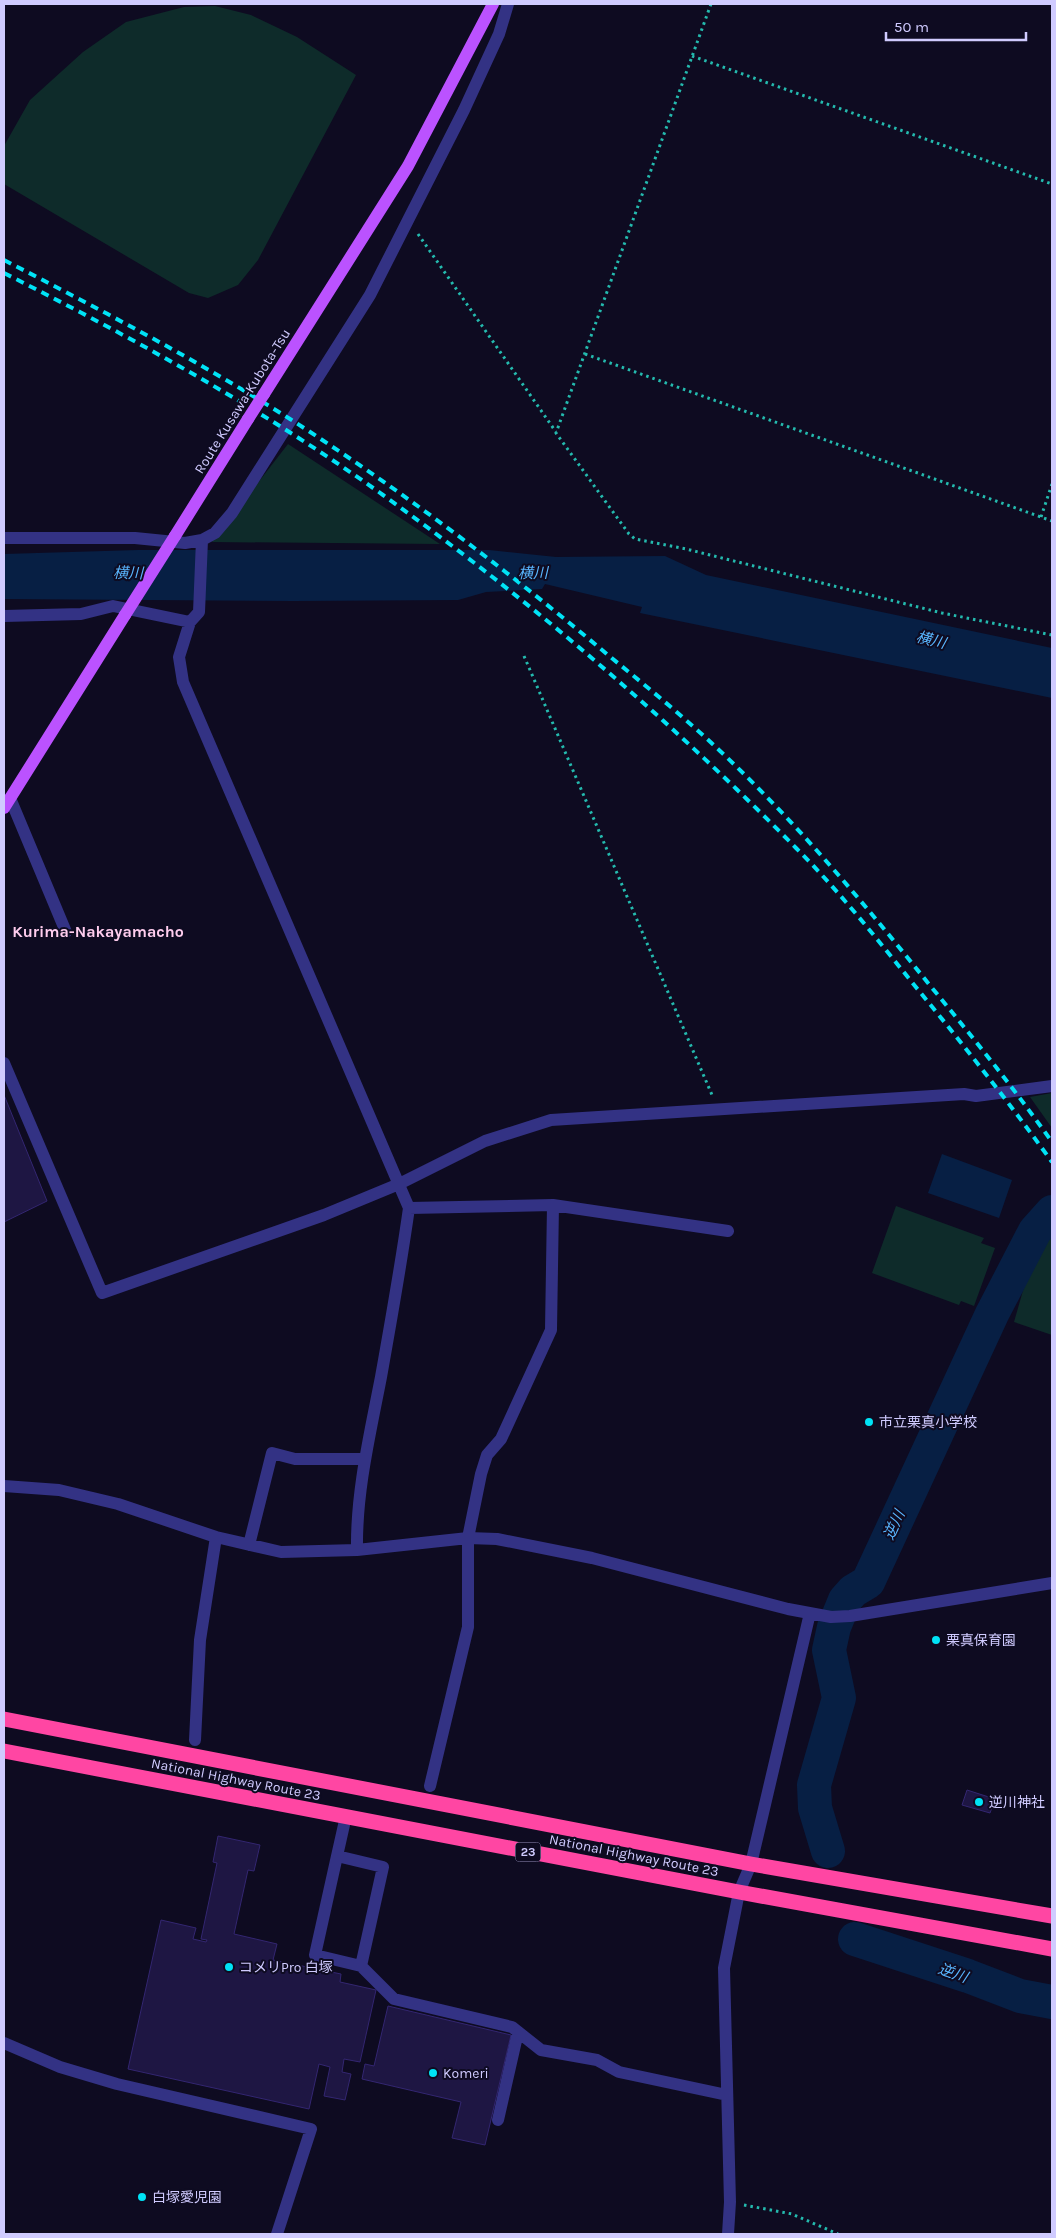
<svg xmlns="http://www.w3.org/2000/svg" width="1056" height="2238" font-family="Karla,'Noto Sans JP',sans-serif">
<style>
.green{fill:#0e2b2a}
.water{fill:#071f44}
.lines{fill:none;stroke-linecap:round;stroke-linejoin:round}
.river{stroke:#071f44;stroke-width:34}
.building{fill:#1e1643;stroke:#332671}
.path{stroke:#24baae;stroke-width:3;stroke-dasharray:2.5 4;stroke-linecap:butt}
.minor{stroke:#333284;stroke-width:12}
.major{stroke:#bb52ff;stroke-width:12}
.highway{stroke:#ff46a3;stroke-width:15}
.rail{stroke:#00e3f6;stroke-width:4;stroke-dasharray:8 6;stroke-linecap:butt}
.major-bridge{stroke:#bb52ff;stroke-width:12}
.poi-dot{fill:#00e3f6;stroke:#0e0b21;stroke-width:2}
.labels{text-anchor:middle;stroke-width:4;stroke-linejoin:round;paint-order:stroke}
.shield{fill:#0e0b21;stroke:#9691bc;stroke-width:1}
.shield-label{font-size:12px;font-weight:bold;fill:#d0cbff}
.street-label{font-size:14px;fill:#d0cbff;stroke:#0e0b21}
.poi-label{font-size:14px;fill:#d0cbff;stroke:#0e0b21;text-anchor:start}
.water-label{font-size:15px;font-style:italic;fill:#59b6ff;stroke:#0e0b21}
.quarter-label{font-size:16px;font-weight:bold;fill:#ffcdee;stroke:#0e0b21}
</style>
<rect width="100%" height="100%" fill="#0e0b21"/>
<path class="green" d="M 215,6 L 251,15 L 297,37 L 356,75 L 258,260 L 238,285 L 208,298 L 189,293 L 4,184 L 4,146 L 30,100 L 83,52 L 126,22 L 184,7 Z
M 288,444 L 440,544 L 212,542 Z
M 1052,1093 L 1052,1128 L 1030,1097 Z
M 896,1206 L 984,1238 L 981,1243 L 995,1248 L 974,1306 L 961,1301 L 959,1305 L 872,1273 Z
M 1052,1220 L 1052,1335 L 1014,1322 L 1038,1238 Z"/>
<path class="water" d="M 138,550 L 489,550 L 556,557 L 665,556 L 706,575 L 1052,648 L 1052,698 L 640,613 L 642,607 L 545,584 L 542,589 L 486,592 L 458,600 L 293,601 L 4,599 L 4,554 Z
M 942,1154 L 1012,1180 L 999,1218 L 928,1193 Z"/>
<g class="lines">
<path class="river" d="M 828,1851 L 815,1808 L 814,1785 L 839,1698 L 829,1650 L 834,1627 L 845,1600 L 853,1591 L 868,1582 L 992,1314 L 1035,1231 L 1052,1212
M 855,1939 L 968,1976 L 1020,1996 L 1052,2002"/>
</g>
<path class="building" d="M 4,1095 L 47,1201 L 4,1222 Z
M 967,1790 L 995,1799 L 990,1813 L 962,1805 Z
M 218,1836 L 260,1845 L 254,1871 L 248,1870 L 234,1934 L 277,1944 L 273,1960 L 341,1974 L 340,1982 L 376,1990 L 360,2062 L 344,2059 L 342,2072 L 351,2074 L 345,2100 L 324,2096 L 330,2067 L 319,2064 L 309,2109 L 128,2069 L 161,1920 L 196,1928 L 193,1939 L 206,1942 L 207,1940 L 201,1939 L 217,1863 L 213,1862 Z
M 388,2006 L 511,2035 L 485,2145 L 452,2138 L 461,2102 L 362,2079 L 365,2064 L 374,2066 Z"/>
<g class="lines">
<path class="path" d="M 711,4 L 556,433 L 629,534 L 635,539 L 686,549 L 942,613 L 1052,635
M 692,56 L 1052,184
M 418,234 L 556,432
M 585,354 L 1052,521
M 1041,517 L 1052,484
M 524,656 L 712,1095
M 744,2205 L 792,2214 L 838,2234"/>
<path class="minor" d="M 4,538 L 135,538 L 185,543 L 202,540
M 4,616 L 81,614 L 113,606 L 190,622
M 10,798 L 66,932
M 4,1063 L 102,1293 L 324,1215 L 399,1184 L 485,1141 L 551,1120 L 964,1094 L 976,1096 L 1052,1086
M 409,1208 L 553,1205 L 728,1231
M 4,1486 L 59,1490 L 118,1504 L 216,1537 L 281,1552 L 357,1550 L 468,1538 L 497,1539 L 592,1558 L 788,1609 L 831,1617 L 850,1616 L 1052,1583
M 249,1545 L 272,1453 L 295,1459 L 365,1459
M 357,1550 C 356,1492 370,1434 381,1377 C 391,1321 401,1265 409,1208 L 183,682 L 179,657 L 190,622 L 199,612 L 202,540 L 215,533 L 232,513 L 370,295 L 464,110 L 499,34 L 508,4
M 195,1740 L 200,1640 L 216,1537
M 430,1786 L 468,1627 L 468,1538 L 481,1474 L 487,1455 L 501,1439 L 551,1330 L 553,1205
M 337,1856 L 346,1816
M 361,1966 L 383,1867 L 337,1856 L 315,1955 L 361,1966 L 394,1999 L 512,2027 L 541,2050 L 597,2060 L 619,2072 L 727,2095
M 4,2043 L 60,2067 L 117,2084 L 311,2129 L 277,2234
M 498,2120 L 518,2032
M 728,2234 L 730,2202 L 724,1968 L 739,1892 L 751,1864 L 810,1613"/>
<path class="major" d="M 264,394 L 408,166 L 493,4
M 175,536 L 248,419
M 4,808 L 125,615"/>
<path class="highway" d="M 4,1719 L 751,1864 L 1052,1916
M 4,1751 L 739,1892 L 1052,1949"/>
<path class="rail" d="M 4,260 C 101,310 197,360 290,419 C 401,490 507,570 608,655 C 646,686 684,717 719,750 C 796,822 863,902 928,983 C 971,1035 1013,1087 1052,1142
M 4,273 C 135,339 264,410 383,495 C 531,601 669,719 796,848 C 839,891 877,939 915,986 C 962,1043 1008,1101 1052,1162"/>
<path class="major-bridge" d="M 248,419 L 264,394
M 125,615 L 175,536"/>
</g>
<g class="poi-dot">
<circle cx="869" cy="1422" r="5"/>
<circle cx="936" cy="1640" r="5"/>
<circle cx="979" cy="1802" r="5"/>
<circle cx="229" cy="1967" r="5"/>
<circle cx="433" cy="2073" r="5"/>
<circle cx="142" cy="2197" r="5"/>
</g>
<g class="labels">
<rect class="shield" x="515.5" y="1842.5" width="25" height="19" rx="4"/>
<g class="shield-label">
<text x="528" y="1856">23</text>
</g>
<g class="street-label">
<text transform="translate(242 401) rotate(-58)" y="5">Route Kusawa-Kubota-Tsu</text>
<text transform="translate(236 1779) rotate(11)" y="5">National Highway Route 23</text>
<text transform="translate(634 1855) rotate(11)" y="5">National Highway Route 23</text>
</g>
<g class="poi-label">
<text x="879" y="1427">市立栗真小学校</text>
<text x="946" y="1645">栗真保育園</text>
<text x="989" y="1807">逆川神社</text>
<text x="239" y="1972">コメリPro 白塚</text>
<text x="443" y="2078">Komeri</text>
<text x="152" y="2202">白塚愛児園</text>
</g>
<g class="water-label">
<text transform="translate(128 573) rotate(1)" y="5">横川</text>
<text transform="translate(533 573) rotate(-1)" y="5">横川</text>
<text transform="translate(931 640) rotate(14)" y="5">横川</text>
<text transform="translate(894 1525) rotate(-65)" y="5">逆川</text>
<text transform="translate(953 1973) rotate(19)" y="5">逆川</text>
</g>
<g class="quarter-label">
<text x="98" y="937">Kurima-Nakayamacho</text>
</g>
</g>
<rect width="1056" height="2238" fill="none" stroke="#d0cbff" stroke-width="10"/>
<path d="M886 32v8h140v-8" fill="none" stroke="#d0cbff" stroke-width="2.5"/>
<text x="894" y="32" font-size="15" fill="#d0cbff" stroke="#0e0b21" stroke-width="4" paint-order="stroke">50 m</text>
</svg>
